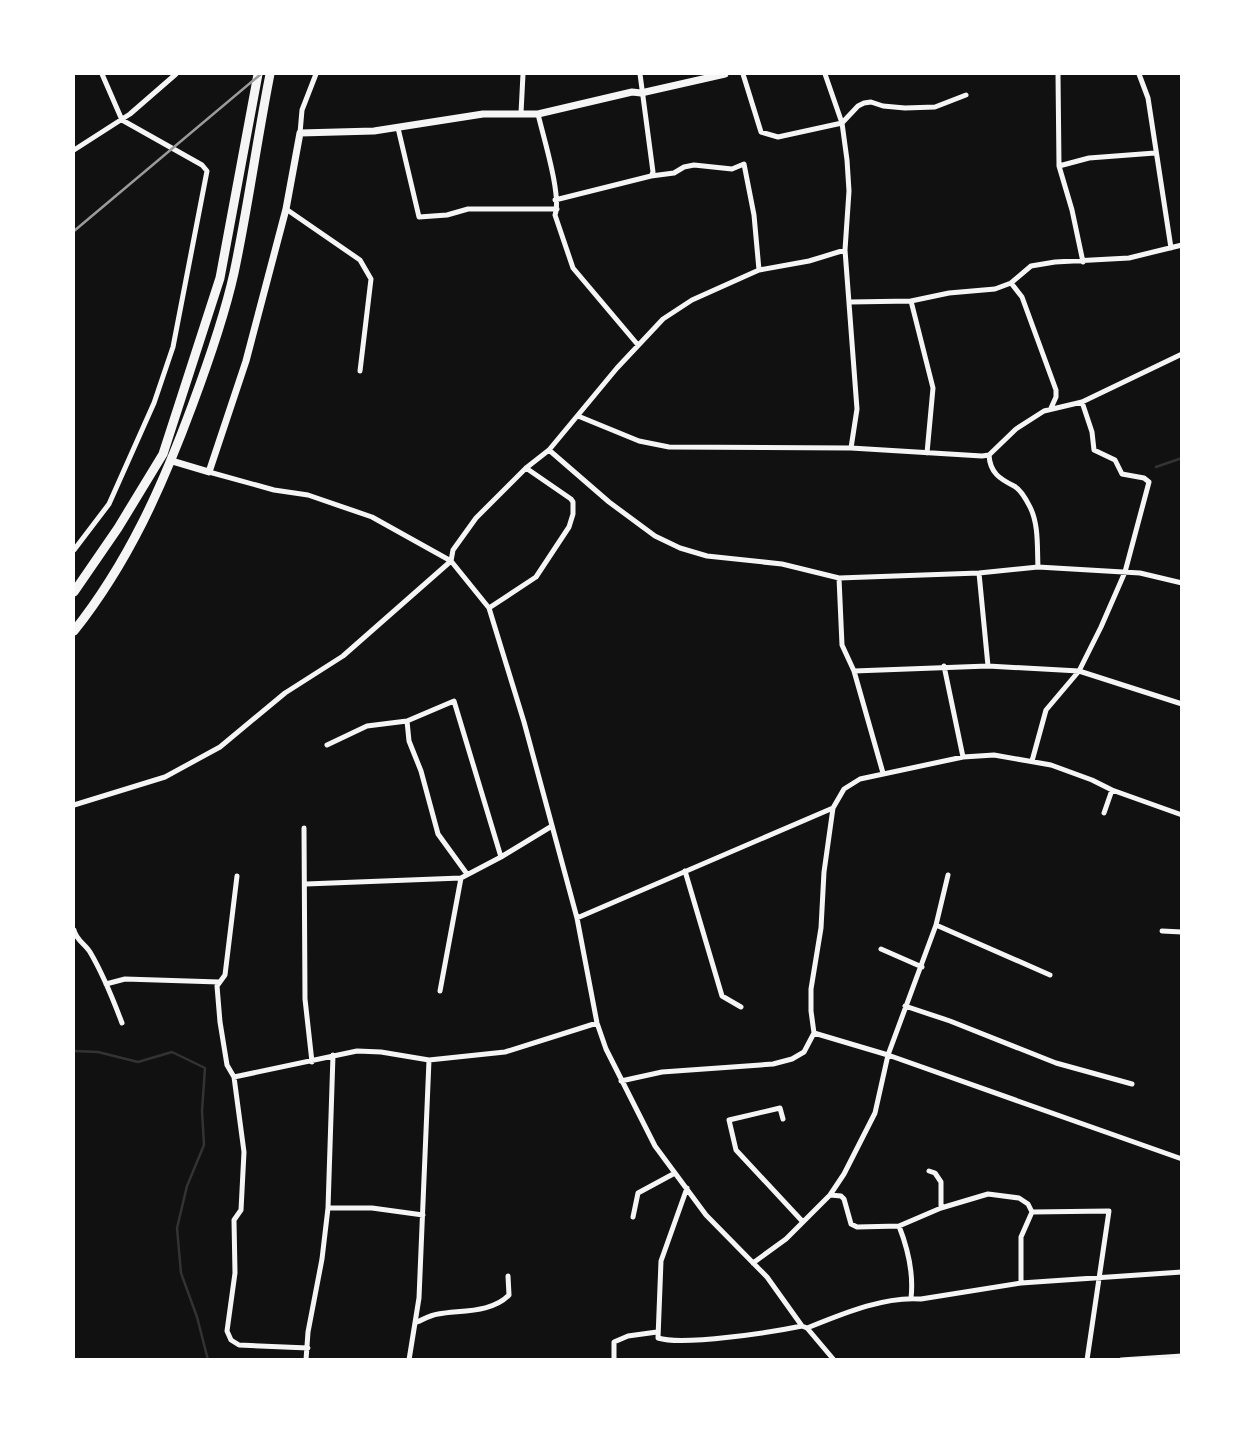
<svg xmlns="http://www.w3.org/2000/svg" width="1255" height="1433" font-family="Arial,sans-serif">
<style>
.lines{fill:none;stroke-linecap:round;stroke-linejoin:round}
.stream{stroke:#333;stroke-width:2.5}
.minor{stroke:#f5f5f5;stroke-width:5}
.tertiary{stroke:#f5f5f5;stroke-width:7}
.primary{stroke:#f5f5f5;stroke-width:9}
.rail{stroke:#9a9a9a;stroke-width:2.5}
</style>
<rect width="100%" height="100%" fill="#111"/>
<g class="lines">
<path class="stream" d="M 1156,467 L 1182,458
M 74,1051 L 98,1052 L 138,1062 L 172,1052 L 205,1068 L 202,1111 L 204,1145 L 187,1186 L 177,1228 L 181,1273 L 197,1317 L 208,1360"/>
<path class="minor" d="M 743,74 L 761,132 L 778,137 L 842,123 L 858,106 L 864,103 L 871,102 L 883,106 L 905,108 L 935,107 L 966,95
M 825,74 L 842,123 L 847,160 L 849,191 L 845,250 L 857,409 L 851,448
M 1058,74 L 1059,166 L 1072,210 L 1083,262
M 1139,74 L 1148,98 L 1171,248
M 521,113 L 523,74
M 538,114 C 543,136 562,196 555,215 L 573,268 L 638,345
M 398,128 L 419,217 L 447,215 L 468,209 L 557,209
M 300,133 L 302,110 L 316,74
M 74,150 L 130,114 L 176,74
M 1059,166 L 1089,158 L 1155,153
M 651,176 L 674,173 L 684,167 L 694,165 L 732,169 L 744,164 L 754,215 L 759,270
M 555,200 L 651,176 L 653,172 L 640,74
M 286,209 L 360,260 L 371,279 L 360,371
M 1011,283 L 1022,297 L 1056,390 L 1056,397 L 1051,408
M 911,301 L 933,388 L 927,453
M 850,302 L 911,301 L 949,293 L 995,289 L 1011,283 L 1031,266 L 1055,262 L 1129,258 L 1182,245
M 578,416 L 639,441 L 669,447 L 851,448 L 982,456 L 989,455 L 1016,429 L 1044,411 L 1082,402 L 1182,354
M 549,450 L 609,502 L 655,536 L 680,548 L 707,556 L 782,564 L 839,578 L 979,573 L 1038,567 L 1140,573 L 1182,583
M 989,455 C 990,473 1000,479 1014,486 C 1020,489 1027,501 1030,507 C 1039,525 1037,548 1038,567
M 209,472 L 274,490 L 308,495 L 372,517 L 451,561 L 489,608 L 524,722 L 577,918 L 597,1023 L 606,1049 L 655,1146 L 706,1215 L 767,1277 L 802,1326 L 807,1328 L 834,1360
M 74,550 L 109,504 L 154,403 L 173,347 L 207,171 L 202,165 L 122,120 L 102,74
M 979,573 L 988,666
M 839,578 L 842,645 L 854,671 L 883,773
M 489,608 L 536,577 L 569,527 L 573,514 L 573,502 L 571,499 L 526,468
M 944,666 L 963,757
M 854,671 L 988,666 L 1079,671 L 1182,704
M 407,721 L 409,741 L 421,771 L 438,834 L 467,874
M 327,745 L 367,726 L 407,721 L 454,701 L 501,857
M 1032,761 L 1046,710 L 1079,671 L 1101,627 L 1125,572 L 1149,482 L 1144,478 L 1122,474 L 1115,460 L 1094,450 L 1092,432 L 1082,402
M 74,805 L 165,777 L 220,747 L 285,693 L 343,656 L 451,561 L 453,550 L 476,518 L 526,468 L 549,450 L 617,368 L 663,319 L 692,300 L 759,270 L 809,261 L 845,250
M 1104,813 L 1112,790
M 304,828 L 305,999 L 312,1062
M 685,871 L 722,996 L 741,1007
M 237,876 L 225,975 L 217,986 L 220,1022 L 227,1065 L 234,1077 L 244,1152 L 241,1210 L 234,1220 L 235,1273 L 227,1331 L 231,1340 L 239,1345 L 308,1348
M 306,884 L 461,878 L 501,857 L 552,826
M 577,918 L 833,808
M 936,925 L 1050,975
M 74,930 C 76,940 85,944 90,952 C 103,974 113,999 122,1023
M 1162,931 L 1182,932
M 881,949 L 922,967
M 106,984 L 125,979 L 219,982
M 440,991 L 461,878
M 905,1006 L 950,1021 L 1056,1063 L 1132,1084
M 814,1033 L 888,1055 L 1182,1159
M 234,1077 L 357,1051 L 381,1052 L 429,1060 L 505,1052 L 597,1023
M 621,1081 L 662,1072 L 773,1064 L 792,1059 L 804,1052 L 814,1033 L 811,1011 L 811,989 L 821,928 L 824,872 L 833,808 L 844,789 L 860,779 L 963,757 L 994,755 L 1051,765 L 1092,780 L 1112,790 L 1182,815
M 783,1119 L 780,1108 L 729,1120 L 736,1150 L 803,1222
M 929,1171 L 935,1173 L 941,1182 L 941,1208
M 687,1188 L 661,1261 L 658,1338 C 683,1346 773,1332 802,1326
M 830,1195 L 841,1196 L 844,1199 L 851,1224 L 857,1227 L 899,1226 L 941,1208 L 988,1194 L 1019,1198 L 1028,1204 L 1032,1212 L 1109,1211 L 1087,1360
M 328,1208 L 372,1208 L 423,1215
M 633,1217 L 638,1193 L 675,1173
M 899,1226 C 908,1249 914,1272 911,1298
M 753,1263 L 786,1239 L 830,1195 L 844,1174 L 875,1113 L 888,1055 L 936,925 L 948,875
M 1021,1283 L 1021,1237 L 1032,1212
M 417,1322 C 424,1319 431,1315 438,1314 C 461,1310 492,1313 509,1295 L 508,1276
M 807,1328 C 842,1314 884,1296 921,1299 L 1021,1283 L 1182,1272
M 306,1360 L 308,1332 L 322,1259 L 328,1208 L 333,1055
M 409,1360 L 419,1298 L 429,1060
M 614,1360 L 614,1342 L 628,1336 L 657,1332
M 1121,1360 L 1182,1356"/>
<path class="tertiary" d="M 172,461 L 209,472 L 246,361 L 286,209 L 300,133 L 374,131 L 483,114 L 538,114 L 632,92 L 641,93 L 725,74"/>
<path class="primary" d="M 74,592 L 118,528 L 163,454 L 220,278 L 258,74
M 74,631 C 128,563 162,487 192,406 C 208,363 224,318 234,273 C 248,207 257,140 270,74"/>
<path class="rail" d="M 74,231 L 261,74"/>
</g>
<rect width="1255" height="1433" fill="none" stroke="#ffffff" stroke-width="150"/>
</svg>
